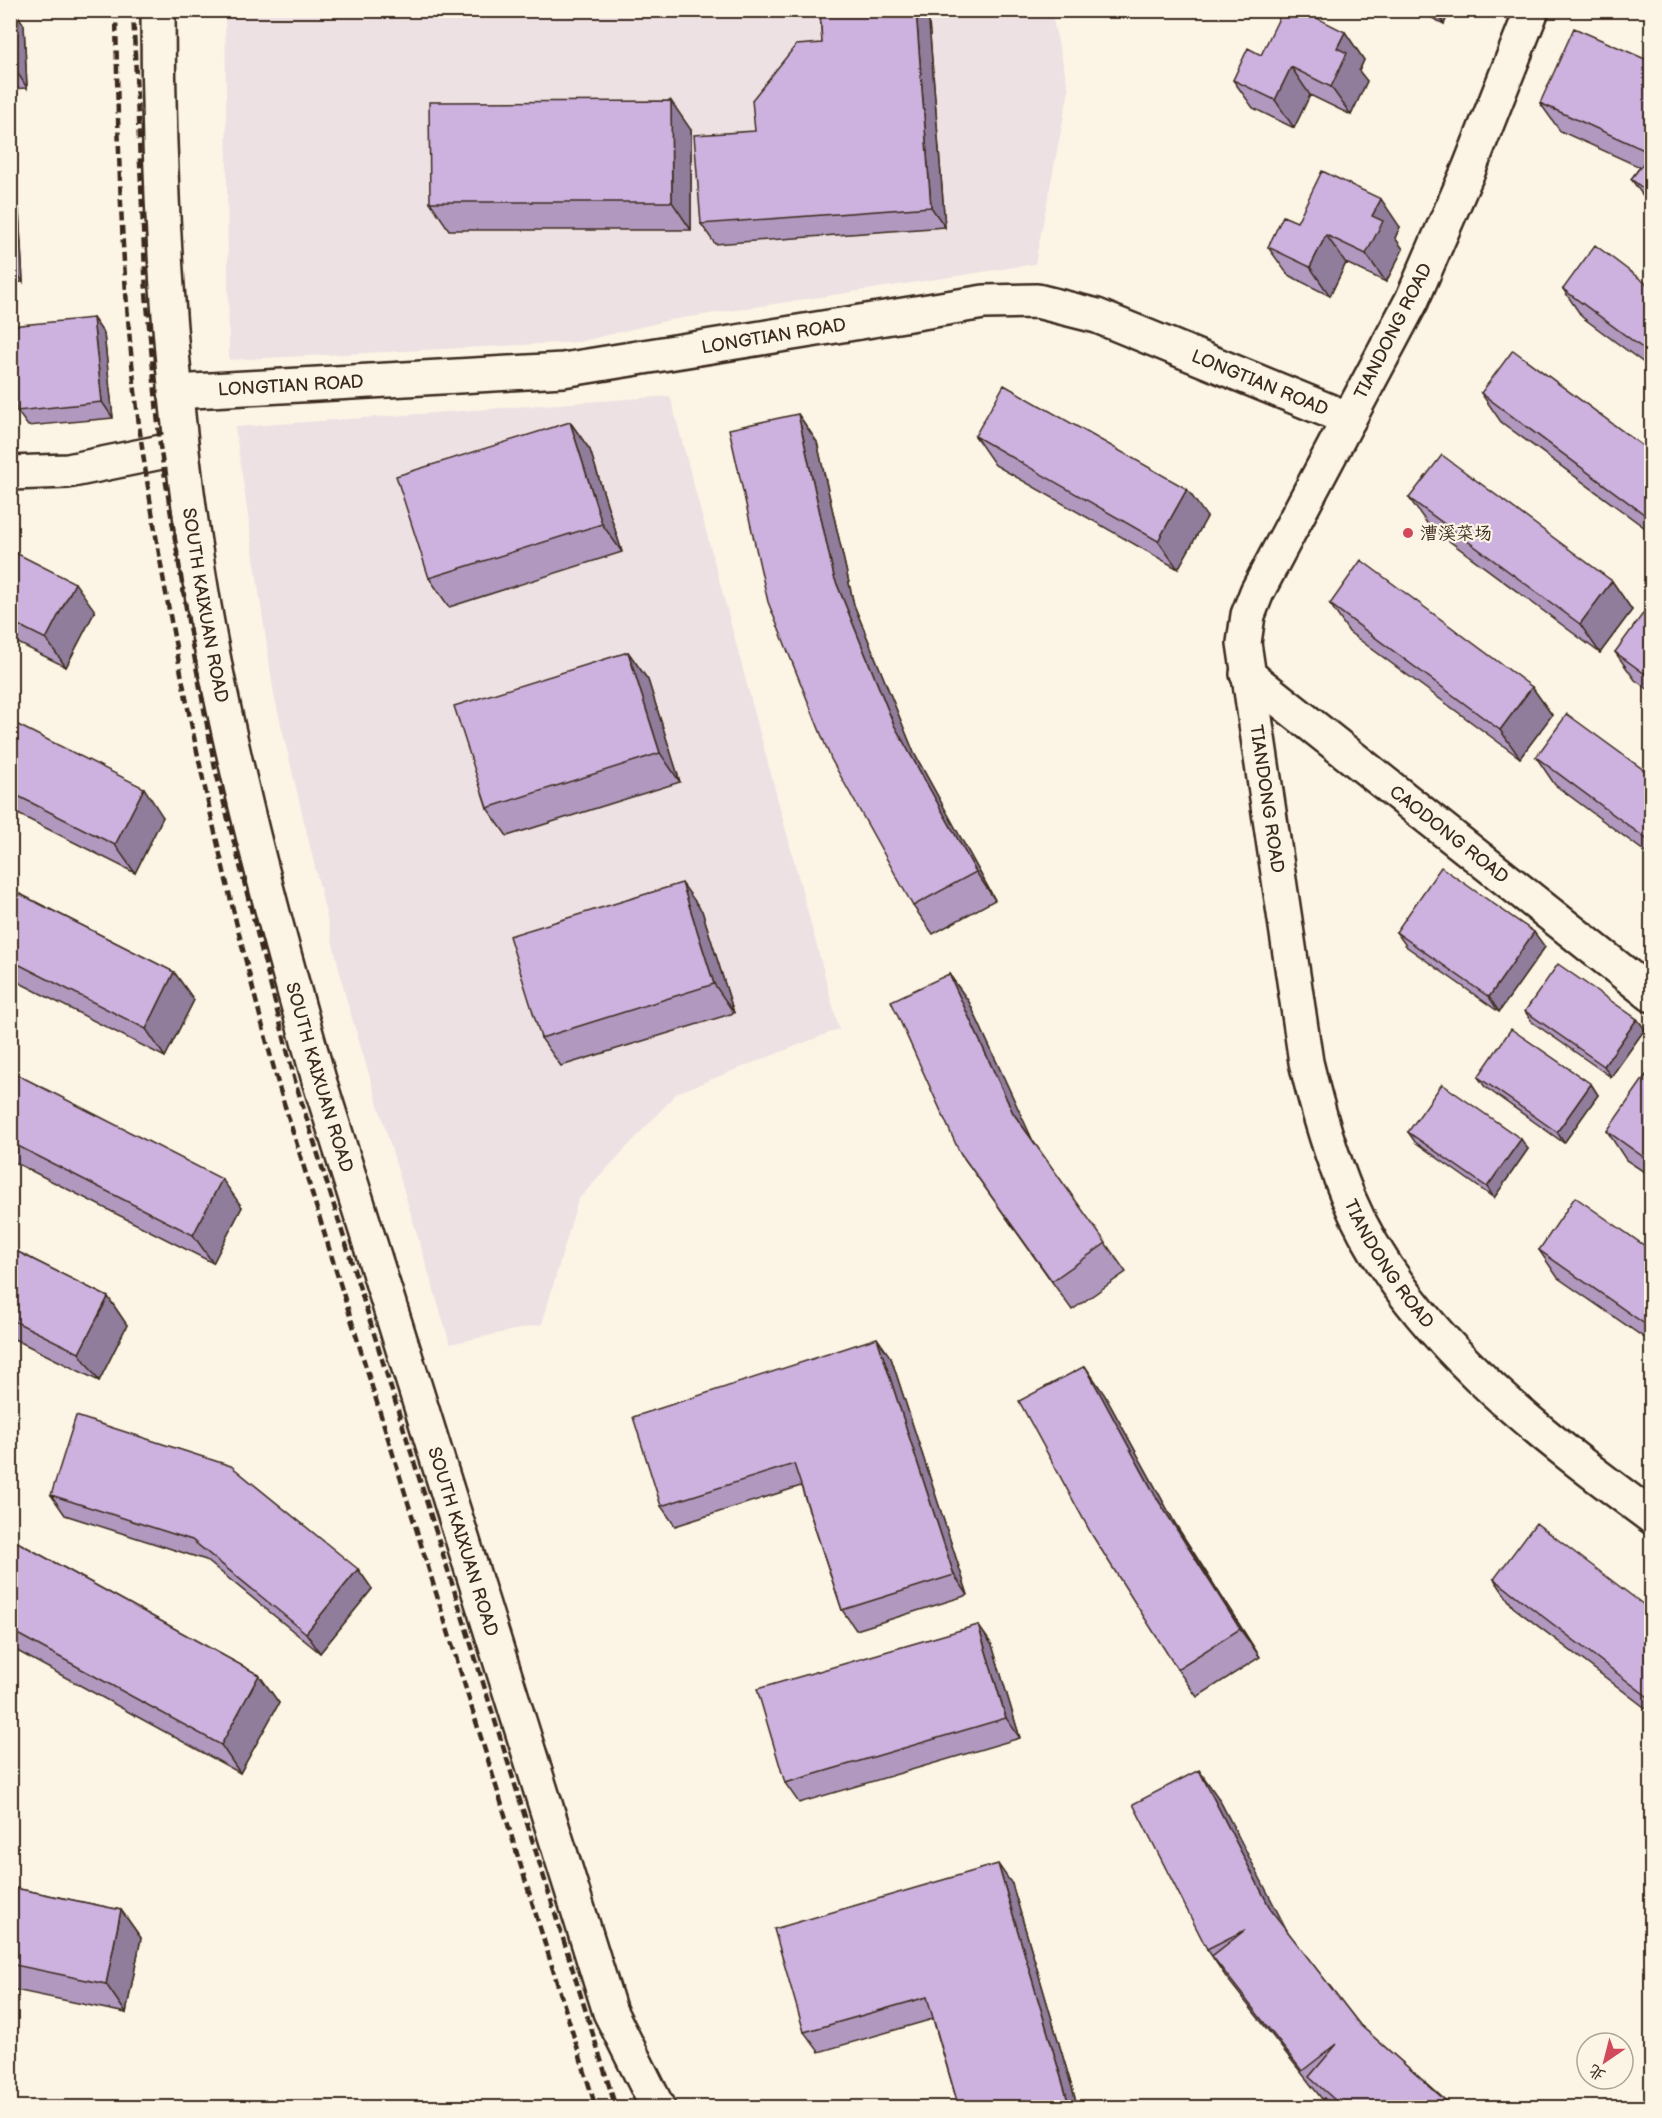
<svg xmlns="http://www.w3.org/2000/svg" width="1662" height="2118" font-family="'Balsamiq Sans','LXGW WenKai TC',sans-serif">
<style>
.built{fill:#eee1e3}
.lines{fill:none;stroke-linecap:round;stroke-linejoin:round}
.minor-casing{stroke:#3b2a1e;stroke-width:38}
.tertiary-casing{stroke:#3b2a1e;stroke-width:38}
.minor{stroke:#fcf5e5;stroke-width:33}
.tertiary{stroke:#fcf5e5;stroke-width:33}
.rail{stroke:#3b2a1e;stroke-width:4.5;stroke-dasharray:9 4.5;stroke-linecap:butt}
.wall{fill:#b098bf;stroke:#3b2a1e;stroke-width:1.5}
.shaded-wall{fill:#907c9b;stroke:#3b2a1e;stroke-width:1.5}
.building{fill:#cdb1de;stroke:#3b2a1e;stroke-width:1.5}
.poi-dot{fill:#d1495b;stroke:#fcf5e5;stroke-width:2}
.labels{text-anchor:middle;stroke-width:4.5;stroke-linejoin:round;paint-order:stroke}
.street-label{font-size:18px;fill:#3b2a1e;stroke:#fcf5e5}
.poi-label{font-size:18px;fill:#3b2a1e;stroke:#fcf5e5;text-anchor:start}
</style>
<rect width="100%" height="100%" fill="#fcf5e5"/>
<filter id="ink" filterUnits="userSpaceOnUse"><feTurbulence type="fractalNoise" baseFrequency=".0167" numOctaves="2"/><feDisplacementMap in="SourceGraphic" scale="12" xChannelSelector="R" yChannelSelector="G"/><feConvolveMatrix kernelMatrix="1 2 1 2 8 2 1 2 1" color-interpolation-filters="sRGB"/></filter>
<g filter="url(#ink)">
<path class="built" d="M 225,11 L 1051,11 L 1069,90 L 1035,264 L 670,320 L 579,342 L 229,360 Z
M 670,396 L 839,1029 L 677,1093 L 578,1200 L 542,1324 L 450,1344 L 346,998 L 274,695 L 235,427 Z"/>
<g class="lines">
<g class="minor-casing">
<g id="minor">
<path id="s1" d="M 158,10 C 158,222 172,432 210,640 C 238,789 278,935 319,1080 L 610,2012 L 658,2108"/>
<path id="s2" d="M 175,392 L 563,370 L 984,302 L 1037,301 L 1097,316 L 1349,419"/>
<path d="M 10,473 L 68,471 L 181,448"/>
<path id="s3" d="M 1247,674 L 1652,995"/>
</g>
</g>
<g class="tertiary-casing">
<g id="tertiary">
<path id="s4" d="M 1532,10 L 1469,169 L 1412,300 L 1257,592 L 1248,615 L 1244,643 L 1306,1062 C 1317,1108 1330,1153 1348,1197 C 1405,1332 1537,1432 1652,1517"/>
</g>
</g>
<use href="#minor" class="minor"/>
<use href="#tertiary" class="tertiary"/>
<path class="rail" d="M 116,10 C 118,158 122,308 143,454 C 175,668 222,879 279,1087 L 596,2108
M 133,10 L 146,293 L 160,446 L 191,639 L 215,768 L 295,1081 L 616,2108"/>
</g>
<path class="wall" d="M 10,10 L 14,10 L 24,25 L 27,88 L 10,89 Z
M 820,10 L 928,10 L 945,227 L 715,244 L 701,224 L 755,131 L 822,43 Z
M 1416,10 L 1450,10 L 1444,24 Z
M 1345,32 L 1364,60 L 1359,71 L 1367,81 L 1351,115 L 1310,95 L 1294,128 L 1253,108 L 1233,80 L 1261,55 Z
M 1652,62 L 1652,208 L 1631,179 L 1640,167 L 1560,131 L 1540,103 Z
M 691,130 L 691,230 L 449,230 L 430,202 Z
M 10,198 L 19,210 L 23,282 L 10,283 Z
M 1297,222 L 1400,227 L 1395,238 L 1403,249 L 1386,282 L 1346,263 L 1330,296 L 1288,275 L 1268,247 Z
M 1652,288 L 1652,369 L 1582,317 L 1563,289 Z
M 93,318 L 104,334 L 113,418 L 28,426 L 17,411 Z
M 1481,393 L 1652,453 L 1652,533 L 1501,422 Z
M 798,414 L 817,442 L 854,605 L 914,753 L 995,900 L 933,934 L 913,906 Z
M 570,422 L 590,450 L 622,552 L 449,607 L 429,578 Z
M 975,436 L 1207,517 L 1178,569 L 995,465 Z
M 1409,498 L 1612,581 L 1632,610 L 1600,653 L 1429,526 Z
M 10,550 L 95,611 L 66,667 L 10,639 Z
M 1330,604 L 1532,687 L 1552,715 L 1520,758 L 1349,632 Z
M 1652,612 L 1652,692 L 1635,680 L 1615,652 Z
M 628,652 L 648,680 L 680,782 L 507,836 L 487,808 Z
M 10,721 L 163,817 L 135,873 L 10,810 Z
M 1536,757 L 1652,776 L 1652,857 L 1555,785 Z
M 10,889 L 174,972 L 194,1000 L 165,1057 L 10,978 Z
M 702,911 L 734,1013 L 561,1066 L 541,1038 Z
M 1396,932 L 1545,947 L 1499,1012 L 1407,947 Z
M 949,974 L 969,1002 L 1032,1140 L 1126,1272 L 1072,1310 L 959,1151 Z
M 1525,1011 L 1637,1019 L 1645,1029 L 1611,1077 L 1532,1022 Z
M 10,1074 L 242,1207 L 213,1263 L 10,1160 Z
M 1478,1077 L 1591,1084 L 1598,1095 L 1564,1143 L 1485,1087 Z
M 1652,1078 L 1652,1177 L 1626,1160 L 1607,1131 Z
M 1408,1132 L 1528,1149 L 1494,1198 L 1415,1142 Z
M 10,1248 L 108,1297 L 127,1325 L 99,1381 L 10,1337 Z
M 1539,1250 L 1652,1251 L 1652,1343 L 1558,1278 Z
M 891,1358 L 968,1595 L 856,1630 L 842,1610 L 801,1486 L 675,1526 L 661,1506 Z
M 1104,1394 L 1176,1525 L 1260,1657 L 1197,1697 L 1177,1669 Z
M 51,1495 L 358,1569 L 372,1589 L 320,1653 L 206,1560 L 65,1515 Z
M 10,1538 L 259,1675 L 279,1703 L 240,1773 L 10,1647 Z
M 1494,1579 L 1652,1611 L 1652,1713 L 1513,1607 Z
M 978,1625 L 992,1645 L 1020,1738 L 799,1803 L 785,1783 Z
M 1219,1799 L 1286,1930 L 1360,2025 L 1454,2108 L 1332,2108 L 1324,2098 L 1322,2099 L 1226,1977 L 1207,1949 Z
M 1012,1884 L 1078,2108 L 959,2108 L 933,2019 L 819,2052 L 804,2032 Z
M 10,1887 L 121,1910 L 141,1938 L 126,2013 L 10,1989 Z"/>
<path class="shaded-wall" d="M 14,10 L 24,25 L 27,88 L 17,72 Z
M 916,10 L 928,10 L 945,227 L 931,207 Z
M 1434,10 L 1450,10 L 1444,24 Z
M 1345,32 L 1364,60 L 1359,71 L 1367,81 L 1351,115 L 1331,87 L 1337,48 Z
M 1291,67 L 1310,95 L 1294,128 L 1275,100 Z
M 671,101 L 691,130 L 691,230 L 672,202 Z
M 10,198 L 19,210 L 23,282 L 12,267 L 10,233 Z
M 1381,199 L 1400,227 L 1395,238 L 1403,249 L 1386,282 L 1366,254 L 1372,216 Z
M 1326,235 L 1346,263 L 1330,296 L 1310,267 Z
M 93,318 L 104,334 L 113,418 L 102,402 Z
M 798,414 L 817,442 L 854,605 L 914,753 L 995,900 L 976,872 L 894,725 L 834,577 Z
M 570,422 L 590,450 L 622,552 L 602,524 Z
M 1187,489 L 1207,517 L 1178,569 L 1158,541 Z
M 1612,581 L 1632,610 L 1600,653 L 1580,624 Z
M 75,583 L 95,611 L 66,667 L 46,639 Z
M 628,652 L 648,680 L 680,782 L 660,753 Z
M 1532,687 L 1552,715 L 1520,758 L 1500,730 Z
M 144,788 L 163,817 L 135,873 L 115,845 Z
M 682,883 L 702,911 L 734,1013 L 714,984 Z
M 1534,932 L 1545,947 L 1499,1012 L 1489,997 Z
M 174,972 L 194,1000 L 165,1057 L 146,1029 Z
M 949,974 L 969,1002 L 1033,1141 L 1013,1113 Z
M 1637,1019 L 1645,1029 L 1611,1077 L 1604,1066 Z
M 1591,1084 L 1598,1095 L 1564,1143 L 1557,1132 Z
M 1521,1139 L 1528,1149 L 1494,1198 L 1487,1187 Z
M 222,1179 L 242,1207 L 213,1263 L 193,1235 Z
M 108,1297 L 127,1325 L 99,1381 L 79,1353 Z
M 877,1338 L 891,1358 L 968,1595 L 954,1575 Z
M 1085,1366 L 1104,1394 L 1176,1525 L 1260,1657 L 1240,1629 L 1156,1497 Z
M 358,1569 L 372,1589 L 320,1653 L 306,1633 Z
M 978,1625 L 992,1645 L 1020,1738 L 1006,1718 Z
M 259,1675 L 279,1703 L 240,1773 L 221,1745 Z
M 1199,1770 L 1219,1799 L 1291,1938 L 1271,1910 Z
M 998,1864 L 1012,1884 L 1078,2108 L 1070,2108 Z
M 121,1910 L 141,1938 L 126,2013 L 106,1984 Z"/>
<path class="building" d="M 10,10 L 14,10 L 17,72 L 10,73 Z
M 820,10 L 916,10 L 931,207 L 701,224 L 694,135 L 755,131 L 752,100 L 796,45 L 822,43 Z
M 1283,10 L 1301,10 L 1345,32 L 1337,48 L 1347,53 L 1331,87 L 1291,67 L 1275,100 L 1233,80 L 1248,48 L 1261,55 Z
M 1574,28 L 1652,62 L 1652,195 L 1631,179 L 1651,153 L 1540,103 Z
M 671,101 L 672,202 L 430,202 L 429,102 Z
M 1322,171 L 1381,199 L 1372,216 L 1383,221 L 1366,254 L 1326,235 L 1310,267 L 1268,247 L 1283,216 L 1297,222 Z
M 10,233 L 12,267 L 10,267 Z
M 1595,245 L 1652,288 L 1652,355 L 1563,289 Z
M 93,318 L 102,402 L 17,411 L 10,352 L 10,326 Z
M 1513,350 L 1652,453 L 1652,520 L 1481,393 Z
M 1004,385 L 1187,489 L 1158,541 L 975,436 Z
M 798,414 L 834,577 L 894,725 L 976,872 L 913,906 L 831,759 L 768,602 L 729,429 Z
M 570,422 L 602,524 L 429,578 L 396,476 Z
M 1442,455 L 1612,581 L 1580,624 L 1409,498 Z
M 10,550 L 75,583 L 46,639 L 10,621 Z
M 1361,560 L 1532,687 L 1500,730 L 1330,604 Z
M 1647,608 L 1652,612 L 1652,679 L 1615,652 Z
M 628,652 L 660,753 L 487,808 L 454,706 Z
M 1567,714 L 1652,776 L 1652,843 L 1536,757 Z
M 10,721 L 144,788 L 115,845 L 10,792 Z
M 1441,867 L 1534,932 L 1489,997 L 1396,932 Z
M 682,883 L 714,984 L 541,1038 L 509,936 Z
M 10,889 L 174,972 L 146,1029 L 10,960 Z
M 1558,964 L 1637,1019 L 1604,1066 L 1525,1011 Z
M 949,974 L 1013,1113 L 1106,1243 L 1052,1281 L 959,1151 L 891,1001 Z
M 1511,1029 L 1591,1084 L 1557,1132 L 1478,1077 Z
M 12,1072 L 222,1179 L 193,1235 L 10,1142 L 10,1074 Z
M 1646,1075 L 1652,1078 L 1652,1163 L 1607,1131 Z
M 1442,1084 L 1521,1139 L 1487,1187 L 1408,1132 Z
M 1575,1197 L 1652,1251 L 1652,1329 L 1539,1250 Z
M 10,1248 L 108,1297 L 79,1353 L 10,1319 Z
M 877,1338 L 954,1575 L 842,1610 L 794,1464 L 661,1506 L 633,1417 Z
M 1085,1366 L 1156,1497 L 1240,1629 L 1177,1669 L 1092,1535 L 1019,1401 Z
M 76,1416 L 231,1466 L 358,1569 L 306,1633 L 192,1540 L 51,1495 Z
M 1536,1523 L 1652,1611 L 1652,1700 L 1494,1579 Z
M 10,1538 L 259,1675 L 221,1745 L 10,1630 Z
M 978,1625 L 1006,1718 L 785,1783 L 757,1689 Z
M 1199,1770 L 1271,1910 L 1360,2025 L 1454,2108 L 1344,2108 L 1309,2077 L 1337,2044 L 1302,2071 L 1212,1956 L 1245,1930 L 1207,1949 L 1133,1804 Z
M 998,1864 L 1070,2108 L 959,2108 L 927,1997 L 804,2032 L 774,1929 Z
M 10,1887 L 121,1910 L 106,1984 L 10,1964 Z"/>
</g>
<circle class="poi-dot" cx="1408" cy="533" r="6"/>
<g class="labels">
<g class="street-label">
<text transform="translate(1393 331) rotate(-63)" y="6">TIANDONG ROAD</text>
<text dy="6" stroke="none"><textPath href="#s2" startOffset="602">LONGTIAN ROAD</textPath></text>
<text dy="6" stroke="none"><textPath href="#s2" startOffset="1106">LONGTIAN ROAD</textPath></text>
<text dy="6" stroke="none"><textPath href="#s2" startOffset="116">LONGTIAN ROAD</textPath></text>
<text dy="6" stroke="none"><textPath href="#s1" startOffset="598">SOUTH KAIXUAN ROAD</textPath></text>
<text dy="6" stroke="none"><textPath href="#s4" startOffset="855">TIANDONG ROAD</textPath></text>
<text dy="6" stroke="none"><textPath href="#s3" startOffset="258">CAODONG ROAD</textPath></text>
<text dy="6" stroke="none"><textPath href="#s1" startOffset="1084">SOUTH KAIXUAN ROAD</textPath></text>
<text dy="6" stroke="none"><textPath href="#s4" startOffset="1341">TIANDONG ROAD</textPath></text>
<text dy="6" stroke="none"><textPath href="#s1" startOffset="1570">SOUTH KAIXUAN ROAD</textPath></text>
</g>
<g class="poi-label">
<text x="1420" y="539">漕溪菜场</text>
</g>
</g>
<rect width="1662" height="2118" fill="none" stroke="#fcf5e5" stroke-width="36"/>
<rect x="18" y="18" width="1626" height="2082" fill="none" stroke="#3b2a1e" stroke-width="2" filter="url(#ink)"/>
<g transform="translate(1605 2061) rotate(215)"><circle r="28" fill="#fcf5e5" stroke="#afa495" stroke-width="1.5"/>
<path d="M0-4.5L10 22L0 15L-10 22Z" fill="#d1495b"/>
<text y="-9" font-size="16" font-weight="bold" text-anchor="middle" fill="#3b2a1e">北</text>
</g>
</svg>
